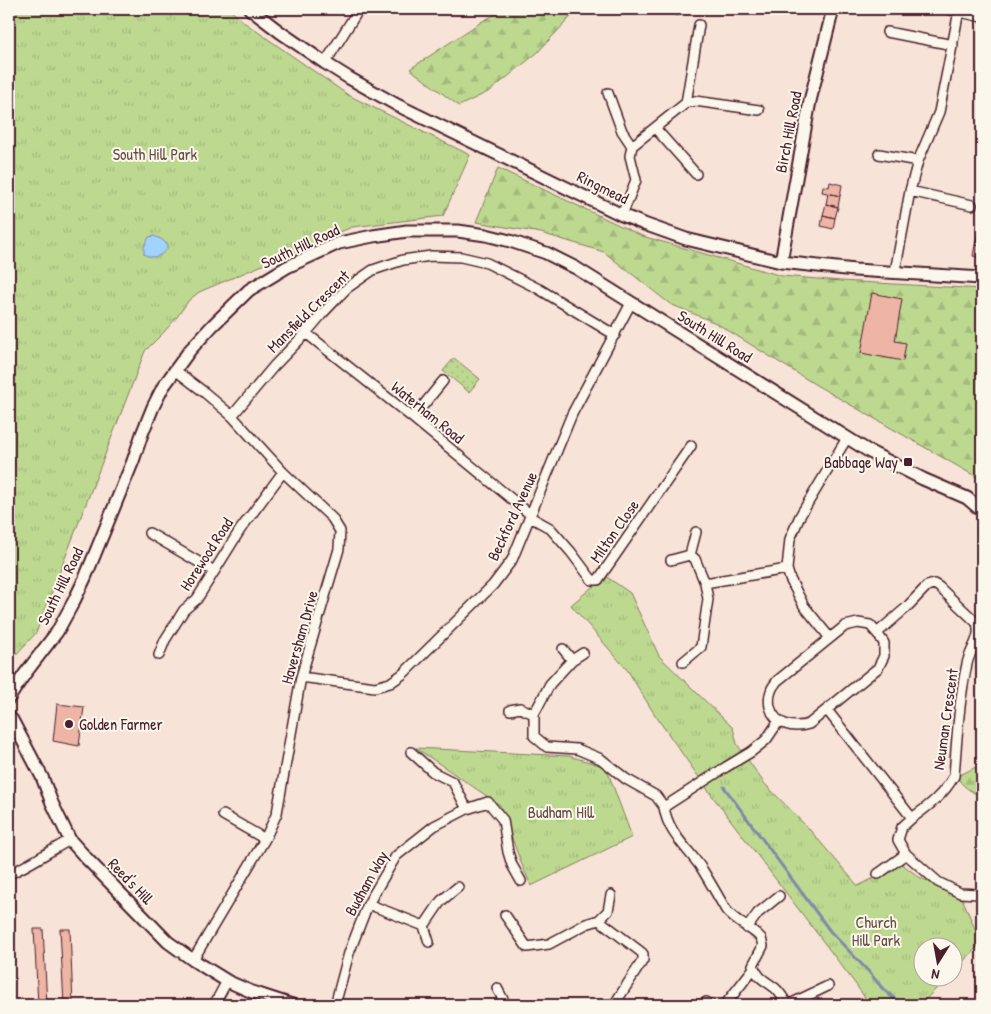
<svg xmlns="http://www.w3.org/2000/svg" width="991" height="1014" font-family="'Patrick Hand',sans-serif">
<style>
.grass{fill:url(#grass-dots);stroke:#847c5e}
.forest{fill:url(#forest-firs);stroke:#847c5e}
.park{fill:url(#park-tufts);stroke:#847c5e}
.water{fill:#a2d2fe;stroke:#7f8aaa}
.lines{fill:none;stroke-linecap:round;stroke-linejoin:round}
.stream{stroke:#7f8aaa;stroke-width:3}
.building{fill:#eeb5a6;stroke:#4a1f2b}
.minor-casing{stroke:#4a1f2b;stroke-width:12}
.tertiary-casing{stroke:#4a1f2b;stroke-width:15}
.minor{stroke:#fbf7ec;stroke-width:9}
.tertiary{stroke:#fbf7ec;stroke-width:11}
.poi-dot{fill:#4a1f2b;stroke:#fbf7ec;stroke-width:2}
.labels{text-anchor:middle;stroke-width:4;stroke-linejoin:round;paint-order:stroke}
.street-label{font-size:16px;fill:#4a1f2b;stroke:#fbf7ec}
.park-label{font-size:16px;fill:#674e44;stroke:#fbf7ec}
.poi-label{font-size:16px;fill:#4a1f2b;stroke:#fbf7ec;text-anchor:end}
</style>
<defs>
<pattern id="grass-dots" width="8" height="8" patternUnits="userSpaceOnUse" patternTransform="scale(1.25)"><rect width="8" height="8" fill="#bdd990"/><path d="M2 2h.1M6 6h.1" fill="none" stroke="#a4ba7c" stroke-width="1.8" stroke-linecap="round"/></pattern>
<pattern id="forest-firs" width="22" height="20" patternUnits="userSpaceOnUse" patternTransform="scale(1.25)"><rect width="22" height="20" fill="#bdd990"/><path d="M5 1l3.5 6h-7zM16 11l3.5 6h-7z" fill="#a4ba7c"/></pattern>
<pattern id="park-tufts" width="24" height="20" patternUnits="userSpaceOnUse" patternTransform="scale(1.25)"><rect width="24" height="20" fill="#bdd990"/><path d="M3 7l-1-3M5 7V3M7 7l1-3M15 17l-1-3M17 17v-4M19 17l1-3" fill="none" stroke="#a4ba7c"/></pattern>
</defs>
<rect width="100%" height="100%" fill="#f7e3d7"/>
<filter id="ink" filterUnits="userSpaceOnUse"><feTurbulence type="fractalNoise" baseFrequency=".02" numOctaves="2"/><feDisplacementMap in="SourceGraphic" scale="10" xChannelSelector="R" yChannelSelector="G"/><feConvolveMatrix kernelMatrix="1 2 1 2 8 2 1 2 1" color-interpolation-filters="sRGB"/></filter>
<g filter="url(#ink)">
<path class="grass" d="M 454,358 L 480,379 L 469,392 L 443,371 Z"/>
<path class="forest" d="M 505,9 L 578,9 L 537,53 L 490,91 L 459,106 L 410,69 L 481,22 Z
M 498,168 L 642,236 L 782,276 L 841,281 L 982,289 L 982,478 L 980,479 L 816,385 L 716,323 L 670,304 L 604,252 L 541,233 L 476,222 Z
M 982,764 L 982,798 C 974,792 959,786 958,776 Z"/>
<path class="park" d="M 9,9 L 229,9 L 245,23 L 348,95 L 470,155 L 443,216 L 352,227 L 199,292 L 189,300 L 177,317 L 164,332 L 145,351 L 36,633 L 9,662 Z
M 607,577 L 630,593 L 659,656 L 733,728 L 737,744 L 764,783 L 810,830 L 858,886 L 902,864 L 919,877 L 962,898 L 981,943 L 954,971 L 954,946 L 924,946 L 924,976 L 948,977 L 920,1005 L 870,1005 L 854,982 L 710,793 L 655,715 L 628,671 L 571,605 L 591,588 L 600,584 Z
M 416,748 L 569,756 L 606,767 L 632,837 L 531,886 L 520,860 L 500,805 Z"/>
<path class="water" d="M 154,236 L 161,239 L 167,244 L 167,249 C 161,256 153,260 144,254 L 144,247 L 149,237 Z"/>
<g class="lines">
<path class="stream" d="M 724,787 L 830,931 L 869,972 L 883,989 L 897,1001"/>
</g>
<path class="building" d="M 830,182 L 842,185 L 840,196 L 822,192 L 823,186 L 829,187 Z
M 828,193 L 840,196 L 838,207 L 826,204 Z
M 826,204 L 838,207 L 835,218 L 823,215 Z
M 823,215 L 835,218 L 833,229 L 821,226 Z
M 978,233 L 982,234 L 982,246 L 975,245 Z
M 975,245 L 982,246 L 982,258 L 973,256 Z
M 872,293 L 902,299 L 895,341 L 906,343 L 903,361 L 861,353 Z
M 57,704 L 84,707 L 79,746 L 53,741 Z
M 34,929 L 43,929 L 47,1005 L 38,1005 Z
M 60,929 L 70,929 L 73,1005 L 64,1005 Z"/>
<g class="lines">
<g class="minor-casing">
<path id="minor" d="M 947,9 L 982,17
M 677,10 L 678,9
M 887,32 L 953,45
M 325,63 L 359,9
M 608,93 L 622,131 L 632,146
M 686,103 L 699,25
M 655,128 L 696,174
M 879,154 L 918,161
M 910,191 L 972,205
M 622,215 L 636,180 L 630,156 L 632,146 L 686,103 L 695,101 L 759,110
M 895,272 L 910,191 L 918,161 L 939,112 L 959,11
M 306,333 L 413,418 L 531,515
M 175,370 L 204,392 L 232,416 L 283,472 L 332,518 L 340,531 L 339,549 L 301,677 L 277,813 L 265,839 L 193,960
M 232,416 L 274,366 L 306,333 L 322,314 L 347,288 L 373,270 L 403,260 L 431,256 L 461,257 L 487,263 L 539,289 L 615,335
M 413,418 L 443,381
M 530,517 L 550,528 L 571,552 L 592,580 L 598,580 L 691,446
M 149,533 L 214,571
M 690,555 L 696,532
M 671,560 L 690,555
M 705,583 L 787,569
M 858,623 L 870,625 L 877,633 L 884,643 L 884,656 L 878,668 L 809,724 C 793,729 775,725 770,707 C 769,702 769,696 771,691 C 772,687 775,684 777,681 L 845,626 Z
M 830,638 L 804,606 L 790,579 L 787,569 L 790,539 L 800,516 L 847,438
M 563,649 L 572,660 L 550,684 L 534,714 L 534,736 L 547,747 L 577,749 L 601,759 L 626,779 L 656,796 L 664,807
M 159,655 L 165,640 L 184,610 L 197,599 L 240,530 L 283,472
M 572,660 L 583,653
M 683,662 L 701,647 L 708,599 L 705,583 L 695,559 L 690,555
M 301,677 L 375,687 L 390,683 L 403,674 L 493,585 L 512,560 L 572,414 L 631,303
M 510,710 L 520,708 L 534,714
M 827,710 L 912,818 C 929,806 944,794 954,776 C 957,738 959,700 967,664 C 970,649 982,638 977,623 L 939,587 L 934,584 L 927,586 L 906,608 L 877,633
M 411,752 L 433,772 L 453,782 L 467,809
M 664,807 C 668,834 688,848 702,869 C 710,882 718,896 726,910 C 736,923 751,927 761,938 L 763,946 L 753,965 C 758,979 765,980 775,988 C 781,993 784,1000 788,1005
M 664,807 L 726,767 L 751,752 L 766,740 L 779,721
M 223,815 L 265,839
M 912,818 L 902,827 L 898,840 L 906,854 L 938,882 L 960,893 L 978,894
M 9,874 C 30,865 49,851 70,840
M 878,874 L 906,854
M 368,904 L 424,926
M 505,915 L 527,947 L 549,944 L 586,924 L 599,920 L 641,952 L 643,954 L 643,960 L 614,1005
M 599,920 L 608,911 L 611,895
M 747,928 L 758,913 L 779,896
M 429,942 L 424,926 L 441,901 L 458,887
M 497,988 L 506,1005
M 706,1002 L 711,1005
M 214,1005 L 227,981
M 335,1005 L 349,953 L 368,904 L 396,856 L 434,826 L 467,809 L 488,802 L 503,820 L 508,852 L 512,865 L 521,881
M 725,1005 L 754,968
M 788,1005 L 828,986"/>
</g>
<g class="tertiary-casing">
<path id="tertiary" d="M 250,9 L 280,32 L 325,63 L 349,78 L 397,105 L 622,215 L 644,224 L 686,239 L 781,262 L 855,270 L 982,278
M 781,262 L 810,101 L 833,9
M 9,698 L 24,675 L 57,632 L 74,601 L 85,578 L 133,461 L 142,434 L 153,407 L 163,387 L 190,350 L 213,325 L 249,290 L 287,267 L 339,243 L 373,236 L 407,231 L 458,231 L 486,235 L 510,241 L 546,253 L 576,268 L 870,452 L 923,479 L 967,498 L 982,511
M 9,717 L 12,720 L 42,777 L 52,803 L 70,840 L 88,860 L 168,942 L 193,960 L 227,981 L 252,992 L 292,1005"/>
</g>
<use href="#minor" class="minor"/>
<use href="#tertiary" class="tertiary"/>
</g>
</g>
<g class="poi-dot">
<rect x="903" y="457" width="10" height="10" rx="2.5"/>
<circle cx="69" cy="724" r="5"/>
</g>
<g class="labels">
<g class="street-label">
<text transform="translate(788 132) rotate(-79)" y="6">Birch Hill Road</text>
<text transform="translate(603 187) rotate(26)" y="6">Ringmead</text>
<text transform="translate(300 246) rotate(-25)" y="6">South Hill Road</text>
<text transform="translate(308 311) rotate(-45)" y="6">Mansfield Crescent</text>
<text transform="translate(715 336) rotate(32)" y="6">South Hill Road</text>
<text transform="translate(428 412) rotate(39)" y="6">Waterham Road</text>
<text transform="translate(512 516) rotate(-65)" y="6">Beckford Avenue</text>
<text transform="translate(614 531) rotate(-55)" y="6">Milton Close</text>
<text transform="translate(206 554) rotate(-57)" y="6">Horewood Road</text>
<text transform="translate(60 586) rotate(-64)" y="6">South Hill Road</text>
<text transform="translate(299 637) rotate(-74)" y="6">Haversham Drive</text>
<text transform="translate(945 719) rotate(-82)" y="6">Neuman Crescent</text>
<text transform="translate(131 881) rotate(46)" y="6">Reed's Hill</text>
<text transform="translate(366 883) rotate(-61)" y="6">Budham Way</text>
</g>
<g class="park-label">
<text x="155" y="160">South Hill Park</text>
<text x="561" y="818">Budham Hill</text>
<text x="876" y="928">Church<tspan x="876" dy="18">Hill Park</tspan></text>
</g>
<g class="poi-label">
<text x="898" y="468">Babbage Way</text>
<text x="79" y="730" text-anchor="start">Golden Farmer</text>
</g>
</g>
<rect width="991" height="1014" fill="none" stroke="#fbf7ec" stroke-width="30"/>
<rect x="15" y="15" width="961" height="984" fill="none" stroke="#4a1f2b" stroke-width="2" filter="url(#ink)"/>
<g transform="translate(938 962) rotate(191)"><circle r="24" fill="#fbf7ec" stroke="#b4a19f"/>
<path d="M0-4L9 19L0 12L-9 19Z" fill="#4a1f2b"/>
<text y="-8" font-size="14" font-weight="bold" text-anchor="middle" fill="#4a1f2b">N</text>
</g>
</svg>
